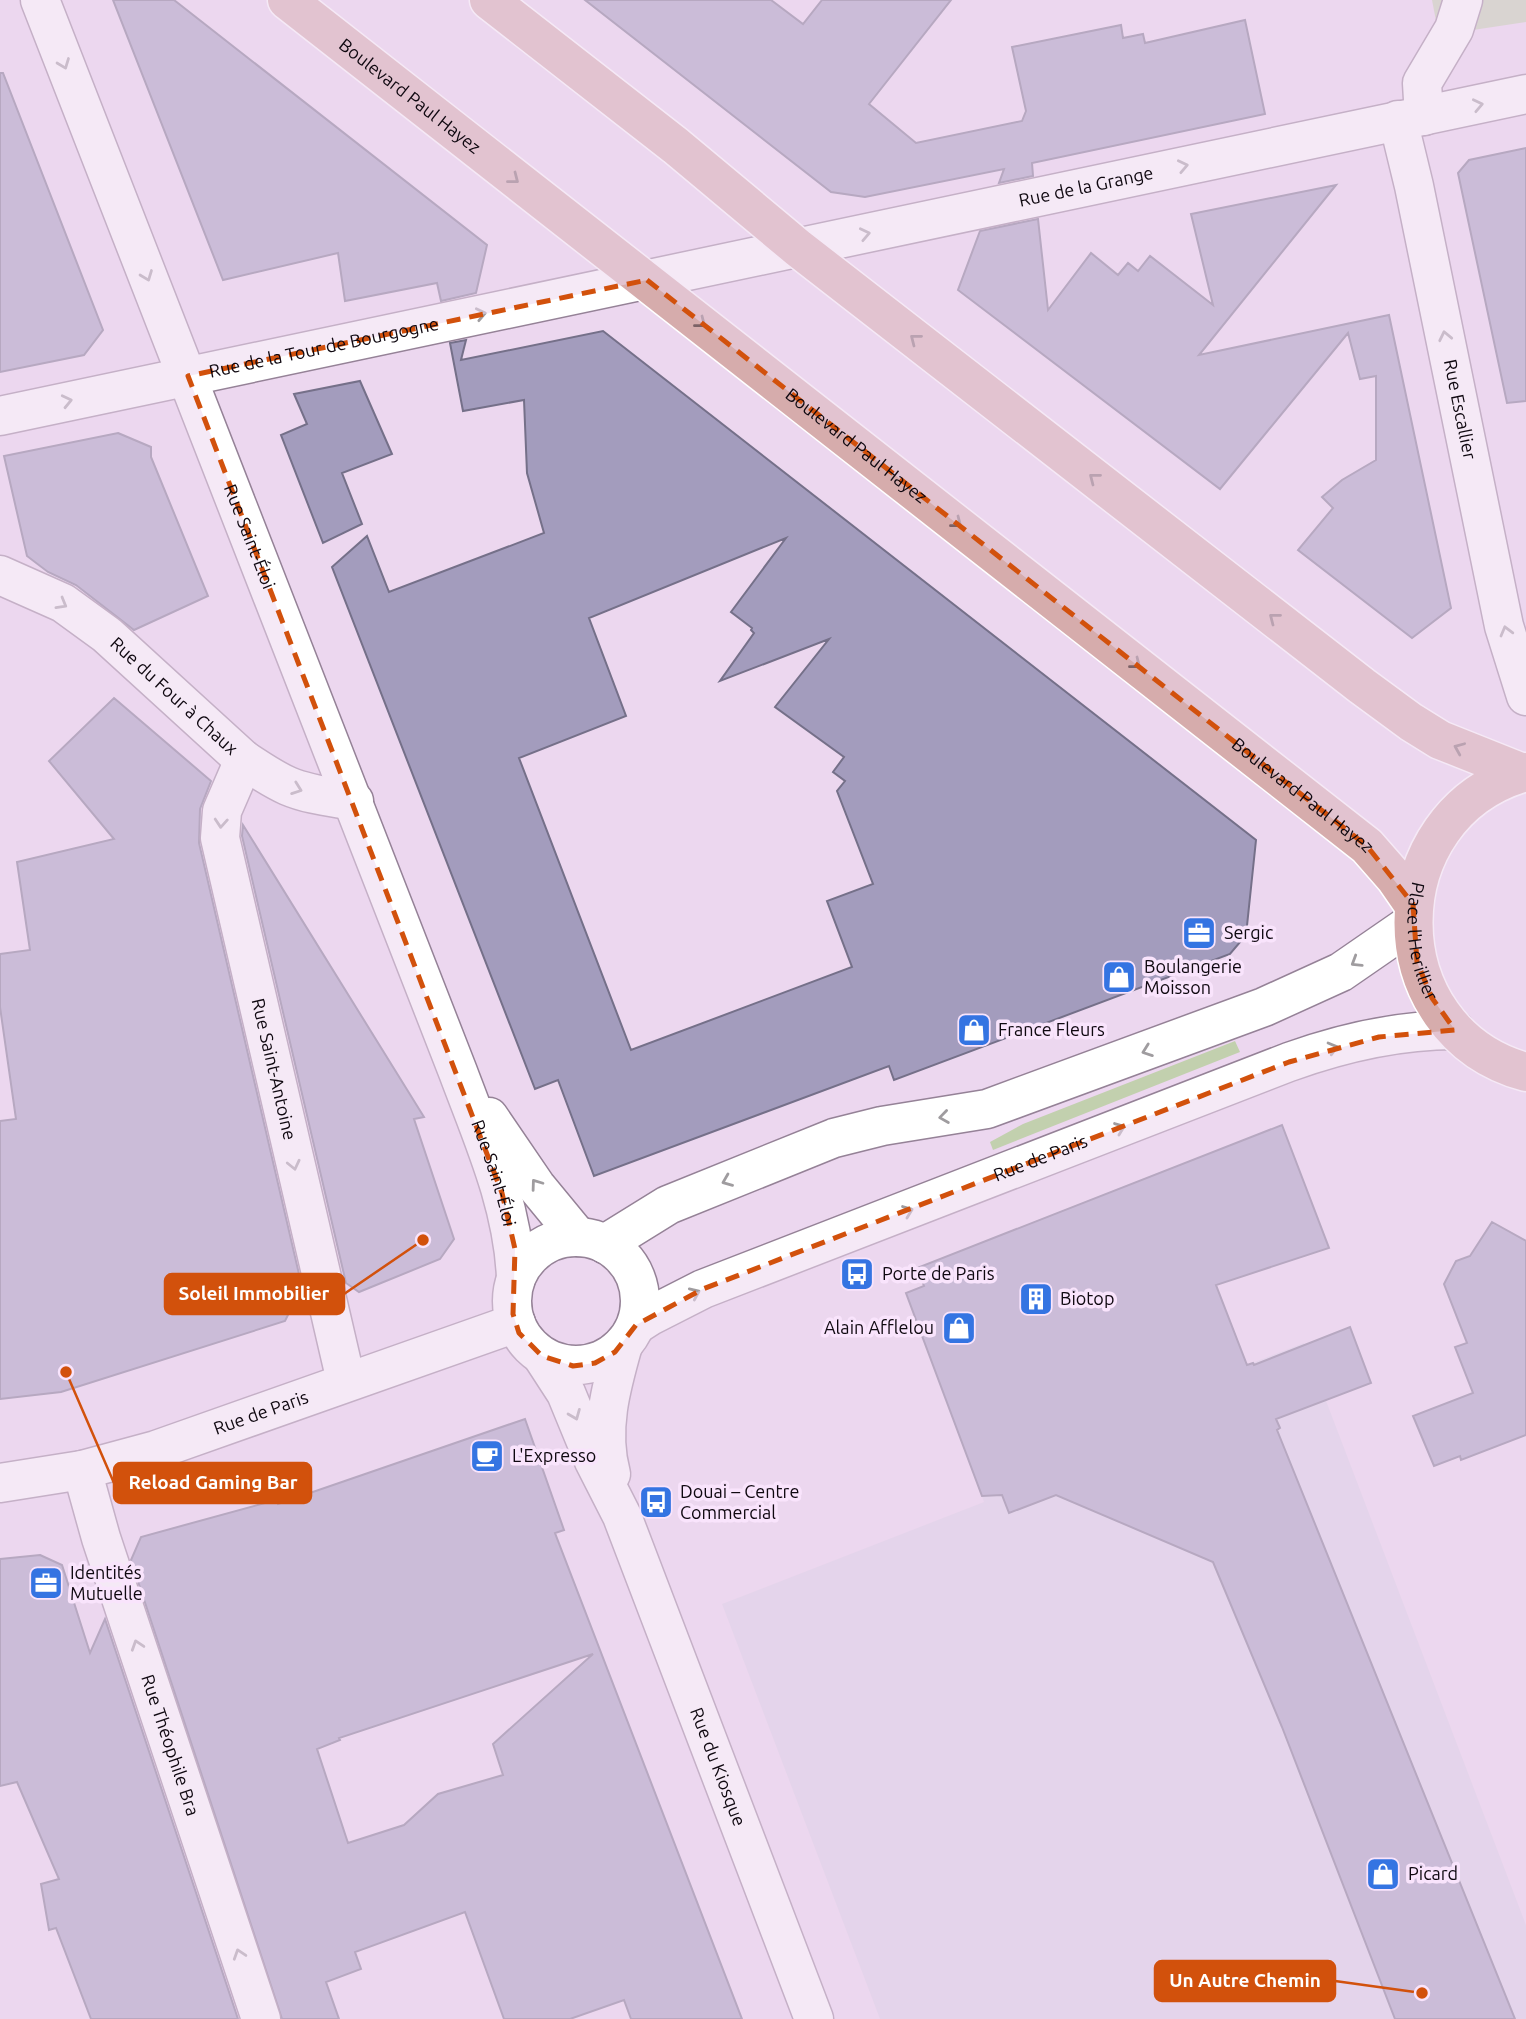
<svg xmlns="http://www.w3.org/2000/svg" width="1526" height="2019" font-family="Ubuntu,sans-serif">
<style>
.commercial{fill:#dad1e6}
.green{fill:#c2d0ae}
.building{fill:#a39cbd;stroke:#757089;stroke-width:2;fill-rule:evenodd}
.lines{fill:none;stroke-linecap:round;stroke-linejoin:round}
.minor-casing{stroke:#958297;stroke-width:41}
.major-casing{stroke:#fff;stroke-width:41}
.minor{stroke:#fff;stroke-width:38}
.major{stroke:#d6acac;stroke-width:38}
.oneway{stroke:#9f9c9f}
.oneway2{stroke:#7c6266}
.marked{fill:none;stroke:#d2510c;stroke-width:5;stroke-dasharray:14 9;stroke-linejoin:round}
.labels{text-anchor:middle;stroke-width:7;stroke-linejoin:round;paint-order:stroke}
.street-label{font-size:18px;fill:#0f0810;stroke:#f9e4fc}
.poi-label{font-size:18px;fill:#0f0810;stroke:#f9e4fc;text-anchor:start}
.leader{fill:none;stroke:#d2510c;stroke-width:2.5}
.callout-dot{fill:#d2510c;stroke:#f9e4fc;stroke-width:2.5}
.callout{fill:#d2510c;stroke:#d2510c;stroke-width:2.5}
.callout-label{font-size:19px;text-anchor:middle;font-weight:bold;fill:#fff}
</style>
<rect width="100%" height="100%" fill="#ecd7ef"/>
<path class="commercial" d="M 1170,1168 L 1247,1365 L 1304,1343 L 1526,1925 L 1526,2019 L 880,2019 L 722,1604 L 984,1502 L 906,1293 L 924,1286 L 917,1268 Z"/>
<path class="green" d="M 1432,0 L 1526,0 L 1526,22 L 1473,30 L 1436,21 Z
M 1235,1041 L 1240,1052 L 993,1150 L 990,1142 L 1023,1124 Z"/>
<path class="building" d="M 113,0 L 174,0 L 487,245 L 476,293 L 441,301 L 437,283 L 345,301 L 338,253 L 223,280 Z
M 585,0 L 771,0 L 803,24 L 822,0 L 951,0 L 869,104 L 916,143 L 1022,121 L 1026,111 L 1012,47 L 1121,25 L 1123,38 L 1143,34 L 1145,43 L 1245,20 L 1265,114 L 1032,163 L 1033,176 L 999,183 L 1004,169 L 865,197 L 831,192 Z
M 0,73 L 3,73 L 103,330 L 84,355 L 0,372 Z
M 1526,148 L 1526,401 L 1507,403 L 1458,173 L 1469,160 Z
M 1336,185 L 1199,355 L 1389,315 L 1451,608 L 1412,638 L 1298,550 L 1333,508 L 1322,497 L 1342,480 L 1376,460 L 1376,376 L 1360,379 L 1348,333 L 1220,489 L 958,290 L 980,231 L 1038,219 L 1048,310 L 1091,253 L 1118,275 L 1128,263 L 1138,271 L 1150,256 L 1213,305 L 1191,214 Z
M 603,331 L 1256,840 L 1246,935 L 1230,954 L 894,1080 L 889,1066 L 594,1176 L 558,1080 L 535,1089 L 332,567 L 367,536 L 389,592 L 544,533 L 527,473 L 524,400 L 463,411 L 450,343 L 466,340 L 461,360 ZM 786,538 L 731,612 L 752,628 L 751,630 L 754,633 L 720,681 L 829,639 L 775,707 L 844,757 L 833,772 L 845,781 L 837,791 L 873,884 L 827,901 L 852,967 L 631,1050 L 519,758 L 626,716 L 589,618 Z
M 360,381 L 392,454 L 342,473 L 362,524 L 323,543 L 281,435 L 307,424 L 294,394 Z
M 118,433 L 151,447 L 151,457 L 208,596 L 134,630 L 76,585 L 48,572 L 27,556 L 4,456 Z
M 114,698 L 211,781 L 200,809 L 199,843 L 302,1287 L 285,1321 L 61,1392 L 0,1399 L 0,1121 L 16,1119 L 0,1007 L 0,954 L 30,950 L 17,862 L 114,839 L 49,761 Z
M 243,825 L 424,1117 L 414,1119 L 454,1239 L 440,1259 L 359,1292 L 346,1283 L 242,836 Z
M 1282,1125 L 1329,1248 L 1216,1285 L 1247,1365 L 1253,1363 L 1254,1365 L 1350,1327 L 1371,1383 L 1276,1419 L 1280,1428 L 1277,1430 L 1515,2019 L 1395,2019 L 1282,1727 L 1213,1562 L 1056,1495 L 1009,1513 L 1002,1495 L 982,1496 L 906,1293 L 924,1286 L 917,1268 Z
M 1492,1222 L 1526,1241 L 1526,1435 L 1461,1460 L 1460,1456 L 1434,1466 L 1413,1416 L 1473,1393 L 1455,1347 L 1467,1343 L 1444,1284 L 1456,1261 L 1470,1256 Z
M 525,1419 L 564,1530 L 555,1533 L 742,2019 L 631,2019 L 624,2000 L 570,2019 L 504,2019 L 465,1912 L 355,1952 L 361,1969 L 326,1982 L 339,2019 L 282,2019 L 131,1560 L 141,1537 L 276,1500 L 278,1504 ZM 593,1654 L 493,1744 L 503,1775 L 438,1794 L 404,1825 L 348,1843 L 317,1749 L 340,1740 L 339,1738 Z
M 40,1555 L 62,1565 L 90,1653 L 105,1619 L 238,2019 L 91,2019 L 56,1928 L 49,1930 L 41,1884 L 59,1879 L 17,1782 L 0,1786 L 0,1559 Z"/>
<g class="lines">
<g class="minor-casing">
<g id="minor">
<path id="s1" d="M 40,0 L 458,1072 C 483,1139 513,1205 516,1278"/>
<path d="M 1424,116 L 1422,83 L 1454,29 L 1463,0"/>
<path id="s2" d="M 1398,120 L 1414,186 L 1504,626 L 1526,696"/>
<path id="s3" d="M 0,416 L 1526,94"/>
<path id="s4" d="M 0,575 L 63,603 L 107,635 L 244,760 C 258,769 272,779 288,786 C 309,795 332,797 354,801"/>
<path id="s5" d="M 244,760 L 222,811 L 220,838 L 346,1381"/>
<path d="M 489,1117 L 536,1186 L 578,1237"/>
<circle cx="576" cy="1301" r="64"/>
<path d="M 605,1244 L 668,1205 L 834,1138 L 882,1126 L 987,1109 L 1264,1007 L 1341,972 L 1412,923"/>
<path id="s6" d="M 636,1325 L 650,1316 L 703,1289 L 1289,1062 C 1342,1043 1398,1030 1455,1030"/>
<path id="s7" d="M 542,1356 L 566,1393 L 594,1461 L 622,1516 L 814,2019"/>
<path id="s8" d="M 82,1470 L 101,1538 L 261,2019"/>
<path d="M 611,1474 C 599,1430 611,1387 623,1345"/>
<path id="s9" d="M 0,1483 L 82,1470 L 156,1450 L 516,1323"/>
</g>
</g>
<g class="major-casing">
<g id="major">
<path id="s10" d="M 287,0 L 1367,846 L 1395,878 L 1413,904"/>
<path d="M 489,0 L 676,146 L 798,248 L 1362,686 L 1411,722 L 1440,740 L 1523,773"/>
<path id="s11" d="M 1526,772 C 1376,814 1376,1031 1526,1072"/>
</g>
</g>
<use href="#minor" class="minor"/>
<use href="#major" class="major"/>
</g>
<defs><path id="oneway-chevron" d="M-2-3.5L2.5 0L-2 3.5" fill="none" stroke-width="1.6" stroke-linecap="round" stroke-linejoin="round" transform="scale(1.75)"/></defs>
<g class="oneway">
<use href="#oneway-chevron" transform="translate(64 64) rotate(69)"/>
<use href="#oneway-chevron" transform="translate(1478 105) rotate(-12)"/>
<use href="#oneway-chevron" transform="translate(1183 166) rotate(-12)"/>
<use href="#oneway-chevron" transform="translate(865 234) rotate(-12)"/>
<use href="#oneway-chevron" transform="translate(147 276) rotate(69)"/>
<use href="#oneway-chevron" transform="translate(481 314) rotate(-12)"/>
<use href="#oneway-chevron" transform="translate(1445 336) rotate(-102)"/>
<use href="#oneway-chevron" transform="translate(67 401) rotate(-13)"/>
<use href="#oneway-chevron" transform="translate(62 604) rotate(30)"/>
<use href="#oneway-chevron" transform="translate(1506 631) rotate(-105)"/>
<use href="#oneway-chevron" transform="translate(297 789) rotate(20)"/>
<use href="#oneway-chevron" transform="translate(221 823) rotate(94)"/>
<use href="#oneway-chevron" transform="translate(1356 962) rotate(148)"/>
<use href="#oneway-chevron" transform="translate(1333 1048) rotate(-15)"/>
<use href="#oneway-chevron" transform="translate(1147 1051) rotate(160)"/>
<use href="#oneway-chevron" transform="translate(944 1117) rotate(172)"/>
<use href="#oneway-chevron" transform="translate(1120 1128) rotate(-21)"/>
<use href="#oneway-chevron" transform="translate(294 1165) rotate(77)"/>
<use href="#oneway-chevron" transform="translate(727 1181) rotate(158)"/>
<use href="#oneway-chevron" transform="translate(536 1184) rotate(-126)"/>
<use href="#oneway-chevron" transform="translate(908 1211) rotate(-21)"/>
<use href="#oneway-chevron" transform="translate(695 1293) rotate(-24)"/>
<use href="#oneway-chevron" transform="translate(575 1415) rotate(68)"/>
<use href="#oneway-chevron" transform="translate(137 1645) rotate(-108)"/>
<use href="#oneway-chevron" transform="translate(239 1954) rotate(-108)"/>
</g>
<g class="oneway2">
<use href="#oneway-chevron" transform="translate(514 179) rotate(38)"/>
<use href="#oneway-chevron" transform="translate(701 323) rotate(38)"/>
<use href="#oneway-chevron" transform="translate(915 339) rotate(-142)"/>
<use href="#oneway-chevron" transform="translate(1094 478) rotate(-142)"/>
<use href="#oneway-chevron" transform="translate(957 523) rotate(38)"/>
<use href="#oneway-chevron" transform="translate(1274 618) rotate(-142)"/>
<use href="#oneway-chevron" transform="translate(1136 664) rotate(38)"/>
<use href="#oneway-chevron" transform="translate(1459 748) rotate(-157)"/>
</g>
<path d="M0 0H1526V2019H0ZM 647,280 L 1367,846 L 1413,904 L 1417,962 L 1432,998 L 1455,1030 L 1379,1037 L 1289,1062 L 703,1289 L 636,1325 L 615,1352 L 595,1363 L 573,1366 L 542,1356 L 519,1333 L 513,1314 L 515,1249 L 502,1193 L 188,376 Z" fill="#ecd7ef" fill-opacity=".55" fill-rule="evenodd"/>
<path class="marked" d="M 647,280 L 1367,846 L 1413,904 L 1417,962 L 1432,998 L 1455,1030 L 1379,1037 L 1289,1062 L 703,1289 L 636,1325 L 615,1352 L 595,1363 L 573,1366 L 542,1356 L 519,1333 L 513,1314 L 515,1249 L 502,1193 L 188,376 Z"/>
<defs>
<g id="office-square" transform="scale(1.75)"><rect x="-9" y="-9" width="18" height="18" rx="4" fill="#3474e2" stroke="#f9e4fc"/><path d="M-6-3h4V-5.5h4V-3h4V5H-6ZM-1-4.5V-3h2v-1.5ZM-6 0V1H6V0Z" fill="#fff"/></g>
<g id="shop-square" transform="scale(1.75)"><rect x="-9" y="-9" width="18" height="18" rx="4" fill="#3474e2" stroke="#f9e4fc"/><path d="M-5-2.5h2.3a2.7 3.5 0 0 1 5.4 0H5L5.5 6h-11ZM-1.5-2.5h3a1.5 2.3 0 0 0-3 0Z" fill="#fff"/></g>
<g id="bus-square" transform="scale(1.75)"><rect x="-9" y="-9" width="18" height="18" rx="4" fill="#3474e2" stroke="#f9e4fc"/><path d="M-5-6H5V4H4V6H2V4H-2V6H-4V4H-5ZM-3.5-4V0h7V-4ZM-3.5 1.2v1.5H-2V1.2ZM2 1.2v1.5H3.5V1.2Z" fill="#fff"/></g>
<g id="building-square" transform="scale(1.75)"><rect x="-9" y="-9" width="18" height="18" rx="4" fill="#3474e2" stroke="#f9e4fc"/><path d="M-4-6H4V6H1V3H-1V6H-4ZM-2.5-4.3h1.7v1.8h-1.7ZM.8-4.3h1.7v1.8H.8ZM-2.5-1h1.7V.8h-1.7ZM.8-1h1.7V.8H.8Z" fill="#fff"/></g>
<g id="cafe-square" transform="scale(1.75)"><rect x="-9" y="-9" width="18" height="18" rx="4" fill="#3474e2" stroke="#f9e4fc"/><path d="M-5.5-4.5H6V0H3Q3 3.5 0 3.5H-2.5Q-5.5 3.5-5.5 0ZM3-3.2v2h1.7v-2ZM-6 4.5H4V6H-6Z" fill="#fff"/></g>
</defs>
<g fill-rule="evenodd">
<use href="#office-square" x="1199" y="933"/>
<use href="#shop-square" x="1119" y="977"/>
<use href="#shop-square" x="974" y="1030"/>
<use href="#bus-square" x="857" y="1274"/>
<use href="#building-square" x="1036" y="1299"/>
<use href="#shop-square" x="959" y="1328"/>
<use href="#cafe-square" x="487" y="1456"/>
<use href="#bus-square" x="656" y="1502"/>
<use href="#office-square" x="46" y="1583"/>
<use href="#shop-square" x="1383" y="1874"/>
</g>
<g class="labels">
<g class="street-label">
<text dy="6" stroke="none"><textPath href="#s10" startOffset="156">Boulevard Paul Hayez</textPath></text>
<text dy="6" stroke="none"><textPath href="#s3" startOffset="1110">Rue de la Grange</textPath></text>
<text dy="6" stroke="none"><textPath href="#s3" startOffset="331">Rue de la Tour de Bourgogne</textPath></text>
<text dy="6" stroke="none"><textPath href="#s2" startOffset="296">Rue Escallier</textPath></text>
<text dy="6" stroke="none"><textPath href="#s10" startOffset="723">Boulevard Paul Hayez</textPath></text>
<text dy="6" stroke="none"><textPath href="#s1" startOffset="576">Rue Saint-Éloi</textPath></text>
<text dy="6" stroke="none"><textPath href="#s4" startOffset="214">Rue du Four à Chaux</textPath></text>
<text dy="6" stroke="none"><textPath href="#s10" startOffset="1290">Boulevard Paul Hayez</textPath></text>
<text dy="6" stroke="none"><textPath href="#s11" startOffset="222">Place l'Herillier</textPath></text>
<text dy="6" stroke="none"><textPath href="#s5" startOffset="320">Rue Saint-Antoine</textPath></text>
<text dy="6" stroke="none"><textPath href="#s6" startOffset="438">Rue de Paris</textPath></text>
<text dy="6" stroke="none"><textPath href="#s1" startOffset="1258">Rue Saint-Éloi</textPath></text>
<text dy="6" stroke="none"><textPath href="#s9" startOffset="271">Rue de Paris</textPath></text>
<text dy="6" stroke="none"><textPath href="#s8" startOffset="289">Rue Théophile Bra</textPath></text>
<text dy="6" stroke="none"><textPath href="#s7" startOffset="448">Rue du Kiosque</textPath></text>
</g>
<g class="poi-label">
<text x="1224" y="939">Sergic</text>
<text x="1144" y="973">Boulangerie<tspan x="1144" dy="21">Moisson</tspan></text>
<text x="998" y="1036">France Fleurs</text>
<text x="882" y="1280">Porte de Paris</text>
<text x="1060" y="1305">Biotop</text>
<text x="934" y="1334" text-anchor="end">Alain Afflelou</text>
<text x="512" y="1462">L'Expresso</text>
<text x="680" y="1498">Douai – Centre<tspan x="680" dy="21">Commercial</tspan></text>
<text x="70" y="1579">Identités<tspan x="70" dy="21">Mutuelle</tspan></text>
<text x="1408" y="1880">Picard</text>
</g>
</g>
<path class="leader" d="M423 1240L344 1294M66 1372L114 1483M1422 1993L1335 1981"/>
<g class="callout-dot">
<circle cx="423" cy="1240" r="7"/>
<circle cx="66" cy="1372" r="7"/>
<circle cx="1422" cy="1993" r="7"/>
</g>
<g class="callout">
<rect x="165" y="1274" width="179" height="40" rx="7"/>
<rect x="114" y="1463" width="197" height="40" rx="7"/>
<rect x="1155" y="1961" width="180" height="40" rx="7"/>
</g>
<g class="callout-label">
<text x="254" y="1300">Soleil Immobilier</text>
<text x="213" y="1489">Reload Gaming Bar</text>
<text x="1245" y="1987">Un Autre Chemin</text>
</g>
</svg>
